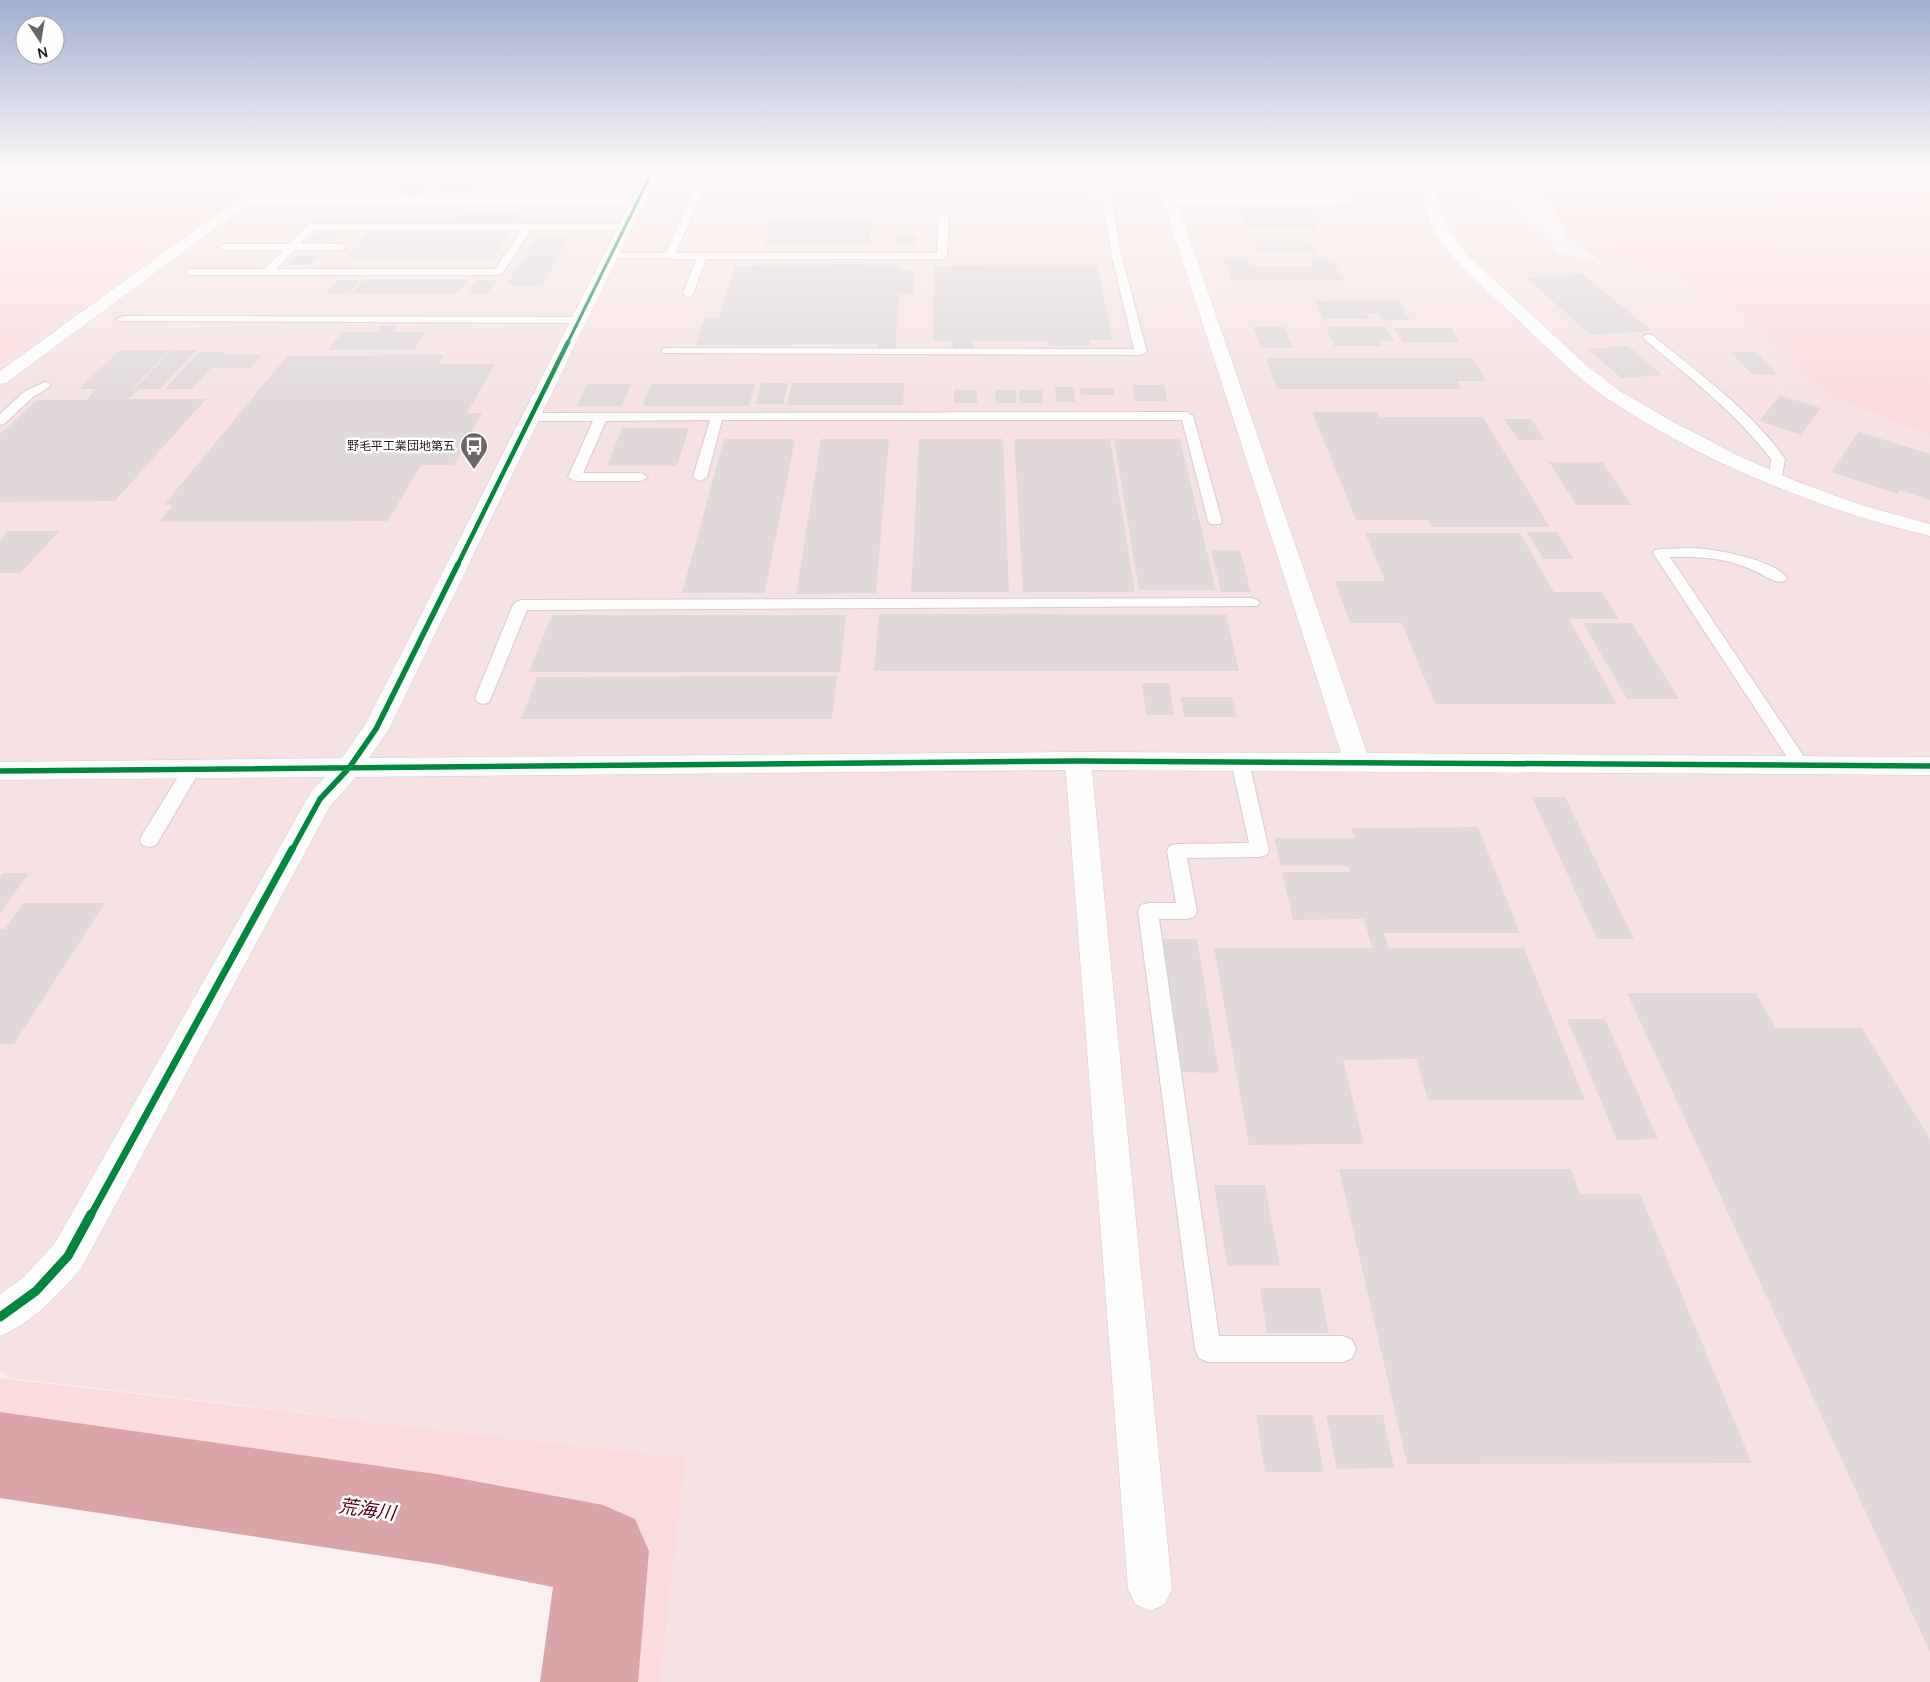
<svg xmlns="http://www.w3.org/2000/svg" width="1930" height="1682" font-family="Manrope,'Noto Sans JP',sans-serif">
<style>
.built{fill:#f6e2e3}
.green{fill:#fbdcdd}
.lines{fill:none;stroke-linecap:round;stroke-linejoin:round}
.river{fill:#daa4a9;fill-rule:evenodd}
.building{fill:#e1d9d9}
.lane-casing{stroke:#d4cdcd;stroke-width:2}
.street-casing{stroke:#d4cdcd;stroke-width:1}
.secondary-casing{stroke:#d4cdcd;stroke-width:1}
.lane{fill:#fefdfd;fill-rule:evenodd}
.street{fill:#fefdfd;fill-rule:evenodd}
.secondary{fill:#fefdfd;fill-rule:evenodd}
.cycleway-far4-casing{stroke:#fefefe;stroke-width:5}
.cycleway-far3-casing{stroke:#fefefe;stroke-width:6}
.cycleway-far2-casing{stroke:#fefefe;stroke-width:8}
.cycleway-far1-casing{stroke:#fefefe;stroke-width:10}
.cycleway-casing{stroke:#fefefe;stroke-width:12}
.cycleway-far4{stroke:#00873e;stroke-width:3}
.cycleway-far3{stroke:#00873e;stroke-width:4.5}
.cycleway-far2{stroke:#00873e;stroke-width:5.5}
.cycleway-far1{stroke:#00873e;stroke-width:7}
.cycleway{stroke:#00873e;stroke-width:9}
.labels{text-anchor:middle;stroke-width:5;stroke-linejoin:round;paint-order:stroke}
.far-poi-label{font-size:12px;fill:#201a1a;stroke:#fefefe;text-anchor:end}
.near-water-label{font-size:19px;font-style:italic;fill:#5a011a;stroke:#fefefe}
</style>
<rect width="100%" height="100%" fill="#faf0f0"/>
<path class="built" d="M 277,170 L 1413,170 L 1514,204 L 1560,254 L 1674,275 L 1732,307 L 1798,368 L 1819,391 L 1930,436 L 1930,1682 L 660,1682 L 686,1458 L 10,1378 L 0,1371 L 0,366 Z"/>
<path class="green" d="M 0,170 L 279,170 L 0,366 Z
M 1517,170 L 1930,170 L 1930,436 L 1819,391 L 1798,368 L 1732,307 L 1674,275 L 1602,262 L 1567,238 L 1553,206 Z
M 0,1378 L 686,1458 L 660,1682 L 610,1682 L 623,1529 L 0,1438 Z"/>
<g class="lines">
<path class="river" d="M 0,1412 L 442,1475 L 603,1505 L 635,1519 L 649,1551 L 638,1682 L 540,1682 L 553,1587 L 442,1565 L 0,1498 Z"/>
</g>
<path class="building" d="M 386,170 L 445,170 L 438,178 L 378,178 Z
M 723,170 L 1031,170 L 1032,178 L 719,179 Z
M 402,183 L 431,183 L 422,194 L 393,194 Z
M 445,184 L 477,184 L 469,193 L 437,193 Z
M 1240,209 L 1307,209 L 1317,229 L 1248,229 Z
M 460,213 L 524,213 L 517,223 L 452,223 Z
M 771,219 L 872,219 L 869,244 L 765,245 Z
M 318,232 L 341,232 L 331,242 L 308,242 Z
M 369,233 L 509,233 L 492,259 L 346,259 Z
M 897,235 L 916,235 L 916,244 L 896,245 Z
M 569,238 L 542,285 L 506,285 L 535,239 Z
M 1254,241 L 1311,241 L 1316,252 L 1259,252 Z
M 297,255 L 320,255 L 310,265 L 287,265 Z
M 1224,260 L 1249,260 L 1252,266 L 1313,266 L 1310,260 L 1333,260 L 1344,281 L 1232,281 Z
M 831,262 L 861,262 L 861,265 L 901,265 L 901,270 L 915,270 L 913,294 L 899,294 L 895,349 L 877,349 L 878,344 L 696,345 L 705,318 L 719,318 L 735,266 L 830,265 Z
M 1097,265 L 1113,340 L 1089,340 L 1090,346 L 1050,346 L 1049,341 L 973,341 L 973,349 L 953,349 L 953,341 L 933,341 L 934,266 Z
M 1582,274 L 1652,331 L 1591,335 L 1526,278 Z
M 364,279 L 468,279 L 458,293 L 353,293 Z
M 337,280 L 360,280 L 349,293 L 326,293 Z
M 477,280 L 497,280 L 488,293 L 468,293 Z
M 1398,300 L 1410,320 L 1383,320 L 1379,313 L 1366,313 L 1369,319 L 1323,319 L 1314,301 Z
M 380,326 L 397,326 L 392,332 L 426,332 L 414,349 L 328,350 L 342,332 L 376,332 Z
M 1253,327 L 1284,327 L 1293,348 L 1261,348 Z
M 1326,327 L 1386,327 L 1394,341 L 1378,341 L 1381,346 L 1334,346 Z
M 1394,328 L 1451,328 L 1460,343 L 1403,343 Z
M 1628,346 L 1662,375 L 1621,378 L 1588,349 Z
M 120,350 L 170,350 L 132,389 L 134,389 L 172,350 L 197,350 L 160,389 L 138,389 L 128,399 L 206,399 L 115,501 L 0,502 L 0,434 L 37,400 L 86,400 L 96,389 L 79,389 Z
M 199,352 L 225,352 L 222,355 L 261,355 L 250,368 L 211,368 L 192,389 L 165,389 Z
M 1731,352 L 1756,352 L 1778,375 L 1752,374 Z
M 444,355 L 438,364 L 495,364 L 467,413 L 482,413 L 454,465 L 421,465 L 388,521 L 159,522 L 173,505 L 164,505 L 287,356 Z
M 1266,358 L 1472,358 L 1486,381 L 1457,381 L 1462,389 L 1277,389 Z
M 761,383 L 788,383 L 783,404 L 756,404 Z
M 792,383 L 904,383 L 903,405 L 787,405 Z
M 587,384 L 631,384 L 622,406 L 577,406 Z
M 651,384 L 755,384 L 749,406 L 643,406 Z
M 1132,385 L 1164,385 L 1167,401 L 1135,401 Z
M 1055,387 L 1073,387 L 1075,402 L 1057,402 Z
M 1080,388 L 1113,388 L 1114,395 L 1081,395 Z
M 954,390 L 977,390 L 977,403 L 954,403 Z
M 995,390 L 1016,390 L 1016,403 L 996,403 Z
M 1019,390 L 1042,390 L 1043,403 L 1020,403 Z
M 1780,395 L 1821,408 L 1801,435 L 1759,421 Z
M 1312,412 L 1377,412 L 1380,417 L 1483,417 L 1550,527 L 1432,527 L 1429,520 L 1356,520 Z
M 1504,419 L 1531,419 L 1545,440 L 1518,440 Z
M 622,428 L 689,428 L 677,466 L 607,466 Z
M 1859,432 L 1930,454 L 1930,500 L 1899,490 L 1897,494 L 1831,472 Z
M 724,439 L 795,439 L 765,593 L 682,593 Z
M 821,439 L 889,439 L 876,593 L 796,594 Z
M 919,439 L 1003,439 L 1009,592 L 911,592 Z
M 1014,439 L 1110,439 L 1135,592 L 1023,592 Z
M 1114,439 L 1180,439 L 1216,590 L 1139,590 Z
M 1549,462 L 1602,462 L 1632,505 L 1576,505 Z
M 8,531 L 59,531 L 21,573 L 0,573 L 0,539 Z
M 1527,532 L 1557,532 L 1574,559 L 1543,559 Z
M 1365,533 L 1520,533 L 1554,592 L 1602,592 L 1619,619 L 1569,619 L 1617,704 L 1435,704 L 1402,623 L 1350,623 L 1335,581 L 1385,581 Z
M 1211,550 L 1240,550 L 1251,592 L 1221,592 Z
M 879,614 L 1226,614 L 1239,671 L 874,671 Z
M 552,615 L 846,615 L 840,672 L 529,672 Z
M 1583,623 L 1632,623 L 1679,699 L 1627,699 Z
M 837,676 L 832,719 L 521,719 L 537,677 Z
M 1142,683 L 1169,683 L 1174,715 L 1146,715 Z
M 1180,697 L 1232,697 L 1237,717 L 1184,717 Z
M 1532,797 L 1565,797 L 1634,939 L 1597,939 Z
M 1478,827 L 1520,933 L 1384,933 L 1389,948 L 1524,948 L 1585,1100 L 1428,1100 L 1416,1059 L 1343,1060 L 1364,1144 L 1249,1145 L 1214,948 L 1372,948 L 1364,919 L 1293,920 L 1282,872 L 1350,872 L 1348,866 L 1281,866 L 1274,838 L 1355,838 L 1352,828 Z
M 3,873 L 29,873 L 0,913 L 0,878 Z
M 23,903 L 105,903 L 14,1044 L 0,1044 L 0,929 L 5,929 Z
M 1162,939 L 1197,939 L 1219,1073 L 1181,1072 Z
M 1627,993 L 1756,993 L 1776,1028 L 1862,1028 L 1930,1139 L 1930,1652 Z
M 1567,1019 L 1605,1019 L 1658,1139 L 1617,1140 Z
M 1339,1169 L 1571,1169 L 1580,1194 L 1640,1194 L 1752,1463 L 1407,1464 Z
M 1214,1185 L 1265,1185 L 1280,1266 L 1227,1266 Z
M 1260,1288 L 1320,1288 L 1329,1333 L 1267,1333 Z
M 1256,1415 L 1313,1415 L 1324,1472 L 1265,1472 Z
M 1326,1415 L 1383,1415 L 1394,1468 L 1337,1469 Z"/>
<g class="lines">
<g class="lane-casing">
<path id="lane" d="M 703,170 L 711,170 L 707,181 L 1041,182 L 1039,170 L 1047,170 L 1051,187 C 1070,187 1096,183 1111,198 L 1122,257 L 1147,352 L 1141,355 L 663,353 L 661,351 L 663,349 L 667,348 L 1134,349 L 1112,257 L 1102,199 L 1086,193 L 1047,193 L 1044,192 L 1042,188 L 704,187 L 676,253 L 937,253 L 939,215 L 944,212 L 949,215 L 947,256 L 942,259 L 706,259 L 693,294 L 688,297 L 683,294 L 696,259 L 606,258 L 605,256 L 610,253 L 666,253 Z
M 1118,170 L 1126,170 L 1129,176 L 1124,179 L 1121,178 Z
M 311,224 L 624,224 L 629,227 L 624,230 L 531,230 L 502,274 L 498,275 L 190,275 L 185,272 L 190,269 L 264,269 L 283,250 L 223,250 L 218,247 L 223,244 L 289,244 L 308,225 ZM 314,230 L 521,230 L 495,269 L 276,269 L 294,250 L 342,250 L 347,247 L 342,244 L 300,244 Z
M 123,316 L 578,317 L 584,320 L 578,323 L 119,321 L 117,319 Z
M 1648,334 L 1652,335 C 1698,373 1750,409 1785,459 L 1781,482 L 1776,483 L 1769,479 L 1771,459 C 1735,412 1689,377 1644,339 L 1642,337 Z
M 45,382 L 49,383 L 51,386 L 33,397 L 4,424 L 0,425 L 0,414 L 25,391 Z
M 1187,412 L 1193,416 L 1222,521 L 1220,524 L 1210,524 L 1208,521 L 1182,420 L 722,420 L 707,477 L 700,481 L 693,477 L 710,420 L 606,421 L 583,473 L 641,473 L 648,477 L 641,481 L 575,481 L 568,477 L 593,421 L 530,421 L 524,417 L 530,413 Z
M 1694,548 C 1716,549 1775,560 1787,578 L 1785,581 C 1775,584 1766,576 1757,572 C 1728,558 1701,556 1670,557 L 1807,761 L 1810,765 L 1807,769 L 1801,771 L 1795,769 L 1653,553 L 1655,550 L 1660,549 Z
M 1252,598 L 1257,600 L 1260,603 L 1257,606 L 527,610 L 491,698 L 489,702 L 483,704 L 477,702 L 475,698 L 513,605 L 516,602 L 521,600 Z
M 1240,756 L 1246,758 L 1249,762 L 1269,850 L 1267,855 L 1260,857 L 1187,858 L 1197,911 L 1194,917 L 1187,919 L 1159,919 L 1219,1336 L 1343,1336 L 1352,1340 L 1356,1349 L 1352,1358 L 1343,1362 L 1208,1362 L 1199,1358 L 1195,1349 L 1138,911 L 1141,905 L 1148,903 L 1176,903 L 1167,851 L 1169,846 L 1176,844 L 1249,843 L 1231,762 L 1234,758 Z
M 192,763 L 198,764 L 201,769 L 156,845 L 149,847 L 142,845 L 140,840 L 142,835 L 186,764 Z"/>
</g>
<g class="street-casing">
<path id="street" d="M 278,170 L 293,170 L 258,197 L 636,198 L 643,202 L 636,206 L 247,205 L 6,383 L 0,384 L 0,371 Z
M 1347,196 L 1352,197 L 1354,200 L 1352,203 L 1170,205 L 1163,201 L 1170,197 Z
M 1078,752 L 1087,754 L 1091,761 L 1172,1589 L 1165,1604 L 1150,1611 L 1135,1604 L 1128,1589 L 1065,761 L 1069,754 Z"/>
</g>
<g class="secondary-casing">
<path id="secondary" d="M 647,170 L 660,170 L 389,729 L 369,758 L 1078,752 L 1341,753 L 1153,170 L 1166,170 L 1367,753 L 1930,757 L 1930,775 L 1078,770 L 356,777 L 330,806 L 81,1269 C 57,1295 34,1322 0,1336 L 0,1294 L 23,1278 L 55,1243 L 311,792 L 325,777 L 0,780 L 0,762 L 342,758 L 365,725 Z
M 1420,170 L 1433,170 C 1440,210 1441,223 1468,256 L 1586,365 L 1620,391 L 1668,419 L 1739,456 L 1798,482 L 1861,505 L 1930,524 L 1930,536 C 1818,509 1704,463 1608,399 C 1573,375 1543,343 1512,314 C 1483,286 1436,251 1426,211 C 1422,198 1421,183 1420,170 Z"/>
</g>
<use href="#lane" class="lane"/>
<use href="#street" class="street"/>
<use href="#secondary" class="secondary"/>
<g class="cycleway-far4-casing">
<path id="cycleway-far4" d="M 567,344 L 653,170"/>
</g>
<g class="cycleway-far3-casing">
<path id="cycleway-far3" d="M 457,566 L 568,342"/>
</g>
<g class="cycleway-far2-casing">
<path id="cycleway-far2" d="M 0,771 L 1078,761 L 1930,766
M 292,850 L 320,799 L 349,768 L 376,729 L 458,564"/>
</g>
<g class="cycleway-far1-casing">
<path id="cycleway-far1" d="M 91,1215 L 292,849"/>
</g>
<g class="cycleway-casing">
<path id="cycleway" d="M 0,1317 L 36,1291 L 68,1256 L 91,1214"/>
</g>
<use href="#cycleway-far4" class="cycleway-far4"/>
<use href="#cycleway-far3" class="cycleway-far3"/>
<use href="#cycleway-far2" class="cycleway-far2"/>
<use href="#cycleway-far1" class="cycleway-far1"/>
<use href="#cycleway" class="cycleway"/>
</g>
<linearGradient id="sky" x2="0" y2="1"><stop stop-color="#a2aecf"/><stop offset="0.42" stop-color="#fdf8f8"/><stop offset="1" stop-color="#fdf8f8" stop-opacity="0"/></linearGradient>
<rect width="1930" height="405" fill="url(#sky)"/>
<defs>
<g id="bus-pin" transform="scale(1.4375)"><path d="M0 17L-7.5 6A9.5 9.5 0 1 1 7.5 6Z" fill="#6c6565" stroke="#fefefe"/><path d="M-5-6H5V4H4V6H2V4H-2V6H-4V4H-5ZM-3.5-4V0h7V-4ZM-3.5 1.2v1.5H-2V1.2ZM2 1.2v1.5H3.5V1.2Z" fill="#fff"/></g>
</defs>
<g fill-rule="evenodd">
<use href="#bus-pin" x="474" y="446"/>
</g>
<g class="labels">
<g class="far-poi-label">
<text x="455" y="450">野毛平工業団地第五</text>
</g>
<g class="near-water-label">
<text transform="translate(367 1509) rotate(8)" y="7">荒海川</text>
</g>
</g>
<g transform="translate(40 40) rotate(168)"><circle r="24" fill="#fefefe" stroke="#a5a3a3"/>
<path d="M0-4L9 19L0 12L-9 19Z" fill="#6c6565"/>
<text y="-8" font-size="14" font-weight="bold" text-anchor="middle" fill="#201a1a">N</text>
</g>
</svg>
